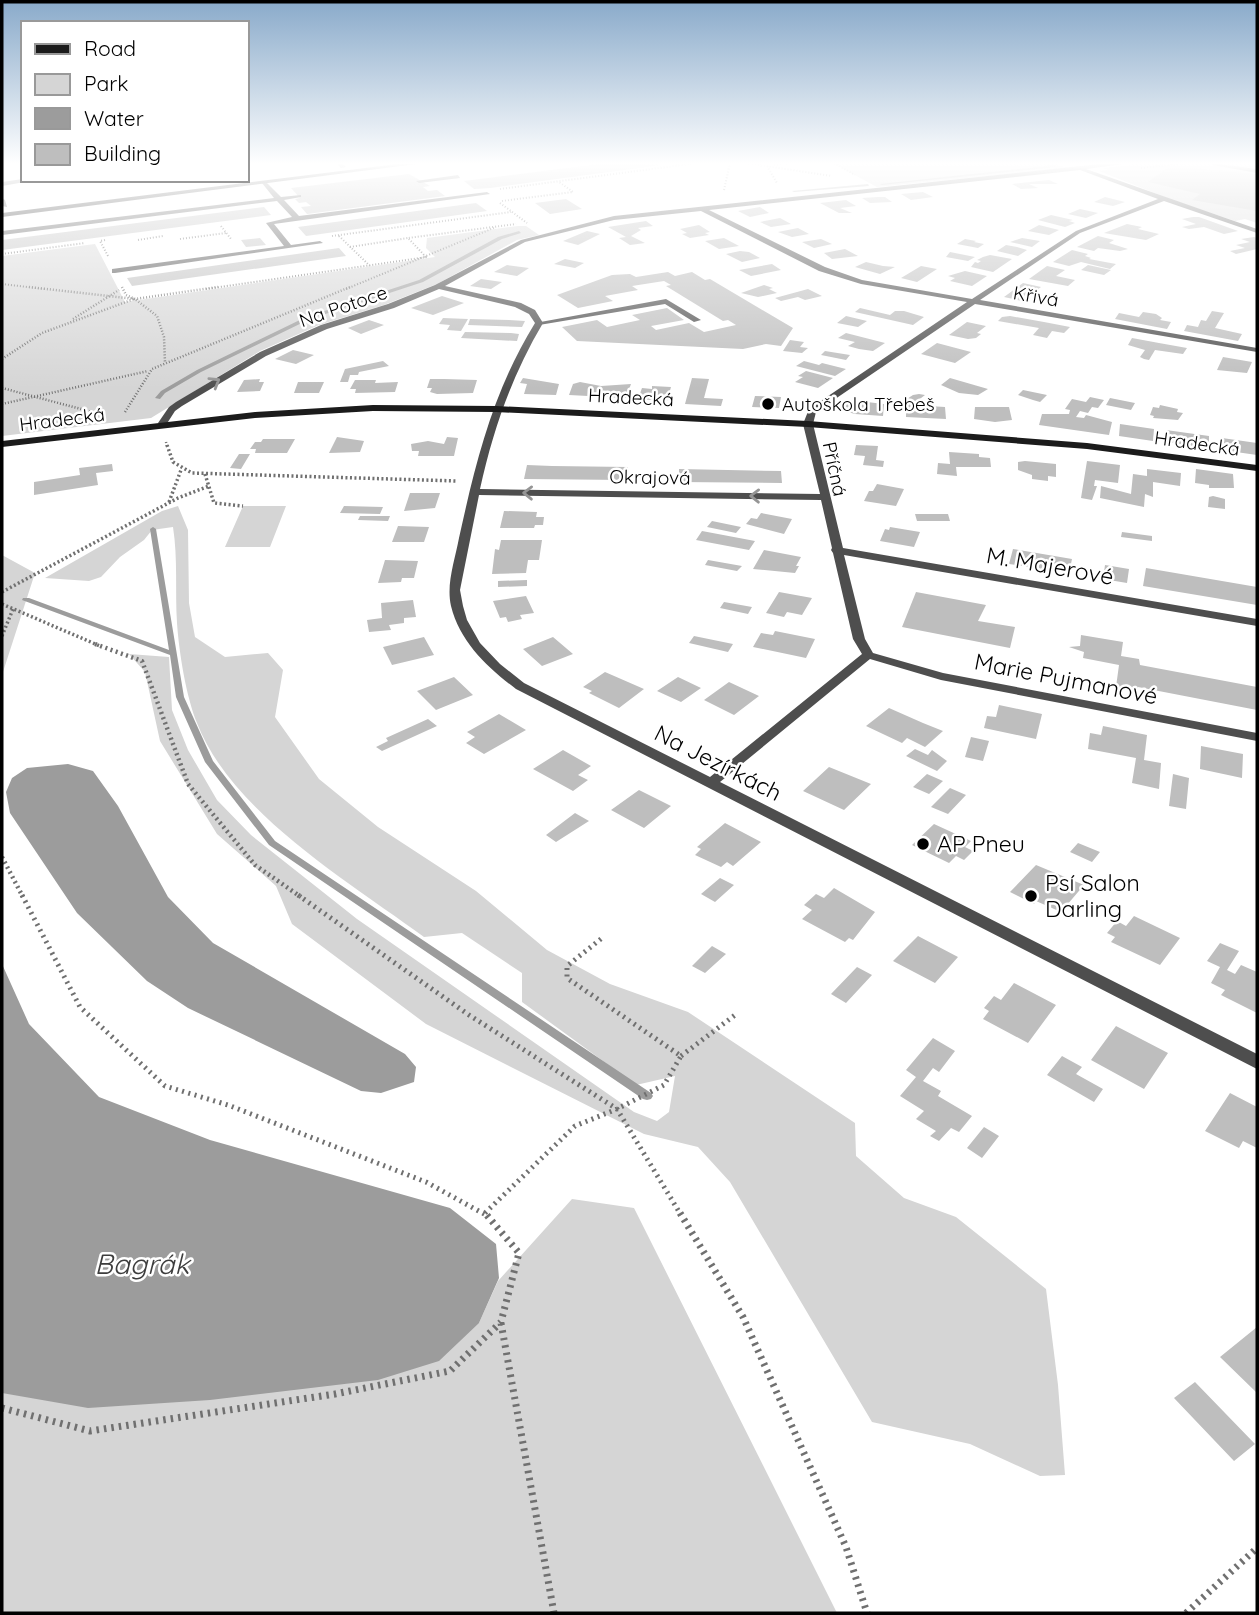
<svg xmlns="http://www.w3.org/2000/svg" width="1259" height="1615" font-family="Quicksand,sans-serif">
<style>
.green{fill:#d5d5d5}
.water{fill:#9c9c9c}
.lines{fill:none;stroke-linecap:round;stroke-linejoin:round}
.stream{fill:#9c9c9c;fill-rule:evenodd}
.building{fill:#bebebe}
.path-far5{stroke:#707070;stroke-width:2;stroke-dasharray:1 2;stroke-linecap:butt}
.path-far4{stroke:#707070;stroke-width:2.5;stroke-dasharray:1 2;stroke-linecap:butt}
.path-far3{stroke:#707070;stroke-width:3.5;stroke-dasharray:2 2.5;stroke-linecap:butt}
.path-far2{stroke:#707070;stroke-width:4.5;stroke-dasharray:2 3.5;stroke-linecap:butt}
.path-far1{stroke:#707070;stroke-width:5;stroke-dasharray:2 4.5;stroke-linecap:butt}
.path{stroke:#707070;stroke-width:7;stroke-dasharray:2.5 5;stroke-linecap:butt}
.lane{fill:#4e4e4e;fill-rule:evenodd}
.street{fill:#4e4e4e;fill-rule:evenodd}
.secondary{fill:#1b1b1b;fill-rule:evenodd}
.oneway{stroke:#959595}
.poi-dot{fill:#000;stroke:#fff;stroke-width:2.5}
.labels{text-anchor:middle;stroke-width:5;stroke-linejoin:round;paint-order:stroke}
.far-street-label{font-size:19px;fill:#000;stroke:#fff}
.far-poi-label{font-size:19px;fill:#000;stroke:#fff;text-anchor:start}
.street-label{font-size:23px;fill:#000;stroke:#fff}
.poi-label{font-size:23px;fill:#000;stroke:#fff;text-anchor:start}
.near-water-label{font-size:28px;font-style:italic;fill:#3d3d3d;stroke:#fff}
</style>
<rect width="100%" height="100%" fill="#fff"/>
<path class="green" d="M 832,163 L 1051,163 L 1068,168 L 877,187 Z
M 1149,163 L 1257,163 L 1257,223 L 1245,219 L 1235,221 L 1175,201 L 1099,171 L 1108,170 L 1104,168 Z
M 518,226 L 526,226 L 539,235 L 517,240 L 437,284 L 384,305 L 319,325 L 260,351 L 151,418 L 2,436 L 2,256 L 95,244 L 125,302 L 435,257 L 426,248 L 427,238 Z
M 178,506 L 188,530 L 189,603 L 195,637 L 225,657 L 268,653 L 283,670 L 275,717 L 319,779 L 378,827 L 476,891 L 547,950 L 610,984 L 688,1012 L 855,1123 L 856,1156 L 904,1198 L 956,1217 L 1046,1289 L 1058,1385 L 1065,1475 L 1040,1476 L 970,1444 L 872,1422 L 730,1182 L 698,1147 L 644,1134 L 426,1024 L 292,924 L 276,886 L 217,834 L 160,741 L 145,672 L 129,654 L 169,657 L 172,710 L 188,750 L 217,800 L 251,835 L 357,919 L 634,1112 L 657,1121 L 669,1112 L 675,1076 L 636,1085 L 522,1002 L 522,973 L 462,933 L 424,937 C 349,882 231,812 197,723 C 186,696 179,652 177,623 C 175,591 178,559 173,527 L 152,530 L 144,540 L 120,557 L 101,577 L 89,581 L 45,578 L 162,511 Z
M 243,506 L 286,506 L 270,547 L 225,547 Z
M 2,555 L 35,573 L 2,675 Z
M 572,1199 L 634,1208 L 837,1613 L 2,1613 L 2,1391 L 479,1323 L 498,1281 Z"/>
<path class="water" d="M 68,764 L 93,771 L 118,806 L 168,897 L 213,943 L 405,1054 L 416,1067 L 414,1082 L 381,1093 L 361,1091 L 188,1008 L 147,981 L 77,913 L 10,813 L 6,792 L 12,778 L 27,768 Z
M 2,964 L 29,1024 L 99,1097 L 210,1140 L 450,1208 L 496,1244 L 499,1278 L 479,1323 L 439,1361 L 378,1380 L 210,1400 L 88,1408 L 2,1393 Z"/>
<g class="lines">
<path class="stream" d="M 1055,165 L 1056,167 L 882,185 L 880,184 Z
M 868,184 L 869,186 L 794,192 L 792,191 Z
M 519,231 L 521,233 L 502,239 L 423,282 L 310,319 L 201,372 L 165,393 L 160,399 L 155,398 L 161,391 L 197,370 L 306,317 L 419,280 L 498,237 Z
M 153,527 L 156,529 L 184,697 L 213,761 L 275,841 L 651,1093 L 653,1096 L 651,1099 L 647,1100 L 643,1099 L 269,845 L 205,762 L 176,697 L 170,655 L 22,600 L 23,598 L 29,598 L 169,650 L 150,529 Z"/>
</g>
<path class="building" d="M 607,163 L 661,165 L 490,188 L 474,189 L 464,181 Z
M 1170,166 L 1257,174 L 1257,211 L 1192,200 L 1200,194 L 1148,182 Z
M 409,174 L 430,186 L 423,187 L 428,191 L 437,190 L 445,196 L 307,214 L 301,207 L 311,206 L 306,202 L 299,203 L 295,199 L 300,198 L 291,188 Z
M 1049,180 L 1058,184 L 1029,184 L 1038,188 L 1021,189 L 1012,184 Z
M 923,192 L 933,197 L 911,200 L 901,194 Z
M 878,197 L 885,197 L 892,202 L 870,203 L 862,198 Z
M 1105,197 L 1125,202 L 1113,206 L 1094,202 Z
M 566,199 L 582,209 L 550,214 L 535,203 Z
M 846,200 L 856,206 L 840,208 L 852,213 L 839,213 L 820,203 Z
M 476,203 L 487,211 L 306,236 L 298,227 Z
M 264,207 L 271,215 L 2,250 L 2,240 Z
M 760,207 L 769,213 L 750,217 L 738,211 Z
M 1080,209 L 1098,213 L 1086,218 L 1068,214 Z
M 1051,215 L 1073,220 L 1069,221 L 1075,223 L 1065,227 L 1038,220 Z
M 1193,217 L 1199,217 L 1238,231 L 1224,234 L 1204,227 L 1189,229 L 1182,227 L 1196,224 L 1182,219 Z
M 780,218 L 791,224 L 771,227 L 760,222 Z
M 646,221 L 653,226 L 638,228 L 641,230 L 631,236 L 645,243 L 630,245 L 619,238 L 626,237 L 608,227 Z
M 1127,224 L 1142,227 L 1138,229 L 1159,234 L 1146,240 L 1104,233 Z
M 699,225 L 710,232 L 705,233 L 709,235 L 690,238 L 682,234 L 687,233 L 680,229 Z
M 1039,225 L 1059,230 L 1049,235 L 1028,231 Z
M 798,228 L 809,234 L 792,237 L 778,232 Z
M 587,231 L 600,234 L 578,245 L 563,241 Z
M 1098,236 L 1114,240 L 1109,243 L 1128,249 L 1120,251 L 1098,248 L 1094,251 L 1077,247 Z
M 1254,237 L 1257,238 L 1257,249 L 1236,254 L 1230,251 L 1245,248 L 1236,245 L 1250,242 L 1241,239 Z
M 260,238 L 266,245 L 246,247 L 241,240 Z
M 724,238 L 739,246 L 719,249 L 705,241 Z
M 1022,238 L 1040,241 L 1032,247 L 1010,242 Z
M 821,239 L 832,244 L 814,248 L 802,242 Z
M 965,239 L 976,241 L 974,242 L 984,244 L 978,248 L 957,244 Z
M 1006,245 L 1017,247 L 1027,250 L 1018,256 L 997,251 Z
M 339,248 L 346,256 L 132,286 L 127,278 Z
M 845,249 L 858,256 L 832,259 L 824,253 Z
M 1072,250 L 1088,254 L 1085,256 L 1091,258 L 1089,259 L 1116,264 L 1110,269 L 1081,262 L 1069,266 L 1053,262 Z
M 740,251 L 749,252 L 760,258 L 742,262 L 726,254 Z
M 950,252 L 975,257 L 968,261 L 946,257 Z
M 990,255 L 1012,259 L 993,272 L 971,267 L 975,262 L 978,263 L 981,261 L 977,260 L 983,257 Z
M 565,259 L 584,263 L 575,268 L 554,264 Z
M 866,262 L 883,266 L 895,267 L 880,274 L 855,267 Z
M 772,264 L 781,270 L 751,276 L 739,270 Z
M 507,265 L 529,268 L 517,276 L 494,272 Z
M 1088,265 L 1111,270 L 1104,275 L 1081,270 Z
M 921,266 L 937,269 L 917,282 L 901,278 Z
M 1047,266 L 1065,270 L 1056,276 L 1075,280 L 1068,286 L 1029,279 Z
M 965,271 L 987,276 L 972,286 L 950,281 L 955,278 L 948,276 Z
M 668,272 L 675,276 L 692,272 L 705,280 L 710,279 L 793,328 L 781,346 L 766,344 L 743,349 L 577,341 L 562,327 L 597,320 L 607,327 L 640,320 L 632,315 L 667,308 L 684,320 L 651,326 L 656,330 L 689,323 L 704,332 L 736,325 L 728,320 L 723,321 L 666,286 L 671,285 L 664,281 L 632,286 L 638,290 L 605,296 L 613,301 L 578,308 L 557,295 L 612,275 L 630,274 L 636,277 Z
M 481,279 L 502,282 L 491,289 L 470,286 Z
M 1023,283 L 1041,287 L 1022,301 L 1004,297 Z
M 764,285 L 773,288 L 769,289 L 777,293 L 758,297 L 741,293 Z
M 808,289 L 822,296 L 805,300 L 798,297 L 781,301 L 775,298 Z
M 442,296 L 464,303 L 433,315 L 411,308 Z
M 860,308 L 890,315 L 895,311 L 904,311 L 924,317 L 913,325 L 855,312 Z
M 1212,311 L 1224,313 L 1215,328 L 1242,334 L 1238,341 L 1184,331 L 1187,325 L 1198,327 L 1201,320 L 1206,321 Z
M 1143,312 L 1156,314 L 1162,318 L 1160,320 L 1171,322 L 1167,329 L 1115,319 L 1119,313 L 1139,317 Z
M 846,316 L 867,321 L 858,327 L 837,323 Z
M 1010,316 L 1044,322 L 1070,327 L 1064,333 L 1052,331 L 1047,338 L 1033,335 L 1039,328 L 998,321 L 1002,317 Z
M 443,318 L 468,319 L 461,331 L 447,330 L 450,325 L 439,324 Z
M 470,319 L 509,320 L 525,321 L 522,327 L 468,325 Z
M 369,320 L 384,325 L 361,334 L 348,328 Z
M 967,322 L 986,326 L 977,333 L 981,334 L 976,338 L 968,339 L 949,335 Z
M 465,332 L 511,333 L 519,334 L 517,341 L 461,338 Z
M 846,333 L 885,343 L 873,351 L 859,349 L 848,346 L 855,342 L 838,338 Z
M 1132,338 L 1159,343 L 1187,348 L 1183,354 L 1155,350 L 1149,360 L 1144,359 L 1140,357 L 1145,350 L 1128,345 Z
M 790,340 L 804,342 L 800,347 L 808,348 L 802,353 L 783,351 Z
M 937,343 L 971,352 L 955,363 L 921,354 Z
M 293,350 L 314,355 L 296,364 L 275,359 Z
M 825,351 L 850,355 L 846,360 L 821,355 Z
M 1223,357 L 1252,362 L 1247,373 L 1217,370 Z
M 383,361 L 389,366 L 359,372 L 358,375 L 350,375 L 348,382 L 340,382 L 345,369 Z
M 804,361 L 819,365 L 822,363 L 846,369 L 835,376 L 796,366 Z
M 806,371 L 833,378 L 818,388 L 795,382 L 803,377 L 798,376 Z
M 523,378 L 559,384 L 556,395 L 524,394 L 527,384 L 520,383 Z
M 692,378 L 709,379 L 704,398 L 723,399 L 721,406 L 685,404 Z
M 950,378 L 988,389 L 978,395 L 959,393 L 941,385 Z
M 260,379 L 259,382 L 264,382 L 260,391 L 237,392 L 244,380 Z
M 430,379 L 444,379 L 477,380 L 473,393 L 437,394 L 430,392 L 432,388 L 427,388 Z
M 355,380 L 376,380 L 375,383 L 398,382 L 395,392 L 355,393 L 356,389 L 350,389 Z
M 298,382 L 324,382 L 319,393 L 294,393 Z
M 580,382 L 601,386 L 631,384 L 626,398 L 569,395 L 573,384 Z
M 652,386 L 671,387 L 667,401 L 638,399 L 642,388 L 652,389 Z
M 1023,390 L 1047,395 L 1040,402 L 1033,400 L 1018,395 Z
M 919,394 L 925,395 L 912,405 L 945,407 L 946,419 L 906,417 L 906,409 L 896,406 L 913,395 Z
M 755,396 L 781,397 L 779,408 L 752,407 Z
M 1090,397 L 1104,400 L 1098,408 L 1092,407 L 1088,413 L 1080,411 L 1076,417 L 1084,418 L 1086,415 L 1112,422 L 1109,435 L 1039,425 L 1042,414 L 1069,414 L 1070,410 L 1065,409 L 1072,399 L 1086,402 Z
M 1110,398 L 1135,403 L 1131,410 L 1106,405 Z
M 850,400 L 884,404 L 883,416 L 855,414 L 837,409 Z
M 1160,405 L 1178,409 L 1177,412 L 1183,413 L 1178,420 L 1153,418 L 1154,416 L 1150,415 L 1153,407 L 1159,408 Z
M 975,407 L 1009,407 L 1012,420 L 995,422 L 974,419 Z
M 1120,424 L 1154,429 L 1153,441 L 1119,436 Z
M 1166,430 L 1209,436 L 1209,448 L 1165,442 Z
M 337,437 L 364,441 L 360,452 L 329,453 Z
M 447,437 L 458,438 L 454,456 L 418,456 L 419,451 L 412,451 L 411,444 L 428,441 L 444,444 Z
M 1222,438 L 1257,443 L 1257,455 L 1222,450 Z
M 263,439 L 295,439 L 287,453 L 255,453 L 256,449 L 250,449 L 255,442 L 261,442 Z
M 856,445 L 878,446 L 876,460 L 884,461 L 883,467 L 863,465 L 865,456 L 854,455 Z
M 949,452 L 979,454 L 979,457 L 990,458 L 991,467 L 956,467 L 957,476 L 937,474 L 938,463 L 950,464 Z
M 239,454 L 250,454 L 241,469 L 230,468 Z
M 1025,461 L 1056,464 L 1056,477 L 1048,476 L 1048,481 L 1032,479 L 1032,475 L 1018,470 L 1018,462 Z
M 1087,461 L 1120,465 L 1118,483 L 1095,480 L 1094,486 L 1097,486 L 1092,500 L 1081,498 Z
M 112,464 L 113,471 L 96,473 L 98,485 L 34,495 L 34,482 L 80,475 L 79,468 Z
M 527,465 L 552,466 L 628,467 L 626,480 L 524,479 Z
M 679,469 L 781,471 L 782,483 L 679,482 Z
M 1147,469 L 1181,473 L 1180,486 L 1153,482 L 1153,497 L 1145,494 L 1144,507 L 1100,498 L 1101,486 L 1131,494 L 1133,474 L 1147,476 Z
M 1196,469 L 1233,474 L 1234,488 L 1209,488 L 1209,485 L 1195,483 Z
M 877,484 L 904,489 L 896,506 L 864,501 L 869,491 L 873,491 Z
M 410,493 L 440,493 L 435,508 L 404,511 Z
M 1213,496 L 1225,499 L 1225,509 L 1208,507 L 1209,497 Z
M 344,506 L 383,507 L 380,514 L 340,513 Z
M 504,511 L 537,512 L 536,517 L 544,517 L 543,525 L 535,525 L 534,528 L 500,528 Z
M 761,513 L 792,519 L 784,534 L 746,524 L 751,518 L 757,519 Z
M 915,514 L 948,514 L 950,521 L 917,521 Z
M 360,516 L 390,516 L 388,521 L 358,520 Z
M 712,521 L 741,527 L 736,533 L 707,527 Z
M 398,526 L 429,527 L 424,542 L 392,542 Z
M 890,527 L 920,532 L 914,547 L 880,541 L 885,529 L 889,530 Z
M 702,531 L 755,541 L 749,550 L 696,540 Z
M 1122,532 L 1152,536 L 1152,541 L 1121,537 Z
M 501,540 L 542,540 L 539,560 L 528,560 L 526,573 L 492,574 L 495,549 L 499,550 Z
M 1013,549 L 1072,559 L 1069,573 L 1009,564 Z
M 764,550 L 801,557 L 796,566 L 799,566 L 795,573 L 753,569 Z
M 385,560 L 418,561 L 414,578 L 402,578 L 401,582 L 378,583 Z
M 708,560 L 742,566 L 737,571 L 705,565 Z
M 1105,565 L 1129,569 L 1127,583 L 1103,579 Z
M 1146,568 L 1257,587 L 1257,605 L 1143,586 Z
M 527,580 L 527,586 L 498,587 L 498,581 Z
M 779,592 L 812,598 L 802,615 L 787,612 L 784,617 L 766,613 Z
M 916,592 L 986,605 L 978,621 L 1015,627 L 1010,648 L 902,627 Z
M 526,596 L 534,613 L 520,615 L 522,619 L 508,622 L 506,617 L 500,618 L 493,601 Z
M 413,600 L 416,617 L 404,618 L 404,623 L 389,625 L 391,630 L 369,632 L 367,620 L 382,618 L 381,603 Z
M 724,602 L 752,607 L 748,614 L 720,608 Z
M 775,631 L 815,639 L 806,658 L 753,647 L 761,633 L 773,635 Z
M 1081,635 L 1123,642 L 1121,656 L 1139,659 L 1140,665 L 1257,687 L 1257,710 L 1138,687 L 1137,691 L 1116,687 L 1119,665 L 1083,658 L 1084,652 L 1069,647 L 1080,646 Z
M 694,636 L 733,644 L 728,652 L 689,643 Z
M 424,637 L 434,655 L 392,665 L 383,647 Z
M 553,637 L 573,654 L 542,666 L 523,649 Z
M 605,672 L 644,689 L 619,708 L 589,693 L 592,691 L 583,687 Z
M 454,677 L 473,695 L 436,710 L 417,691 Z
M 678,677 L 701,688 L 681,702 L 657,691 Z
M 729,682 L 759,696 L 734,715 L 704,700 Z
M 999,705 L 1042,714 L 1036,739 L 984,728 L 987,716 L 996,717 Z
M 889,708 L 923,723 L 943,731 L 925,747 L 907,738 L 902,743 L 866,726 Z
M 499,714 L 526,730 L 484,754 L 466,743 L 475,737 L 467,732 Z
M 428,719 L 437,726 L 382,751 L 376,747 L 388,741 L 386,738 Z
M 1103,726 L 1147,735 L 1144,760 L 1161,763 L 1159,789 L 1132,783 L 1136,758 L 1088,749 L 1090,733 L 1101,735 Z
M 971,737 L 989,741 L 983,761 L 965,757 Z
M 1201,746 L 1243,754 L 1242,778 L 1200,769 Z
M 915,749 L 928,755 L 932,750 L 947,761 L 937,771 L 906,756 Z
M 563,750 L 591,766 L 578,775 L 588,780 L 573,791 L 533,769 Z
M 829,767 L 871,784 L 844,810 L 803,791 Z
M 927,774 L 943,781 L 929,794 L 913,787 Z
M 1173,774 L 1189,778 L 1186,809 L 1169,806 Z
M 950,788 L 966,795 L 948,814 L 931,807 Z
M 639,790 L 671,806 L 644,828 L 611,810 Z
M 575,813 L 589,821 L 556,842 L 546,835 Z
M 725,823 L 761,842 L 733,866 L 727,862 L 721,867 L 695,855 L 701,849 L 697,847 Z
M 934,824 L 971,841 L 965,847 L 973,851 L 964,860 L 956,856 L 949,863 L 912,845 Z
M 1078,843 L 1100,852 L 1092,862 L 1070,852 Z
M 1036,865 L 1084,885 L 1061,912 L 1036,901 L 1034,904 L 1010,892 Z
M 720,878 L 734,885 L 715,902 L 701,894 Z
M 834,888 L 875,912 L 853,940 L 849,938 L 845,942 L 802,919 L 812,910 L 804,905 L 816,894 L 824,898 Z
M 1134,916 L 1180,938 L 1160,965 L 1111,942 L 1115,937 L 1107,933 L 1117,921 L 1126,926 Z
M 918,936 L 958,957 L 935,983 L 893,961 Z
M 1220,943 L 1239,951 L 1227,970 L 1235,974 L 1241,965 L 1257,972 L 1257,1013 L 1221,995 L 1225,990 L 1211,983 L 1220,967 L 1207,961 Z
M 712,946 L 726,954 L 705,973 L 692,966 Z
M 857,967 L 872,975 L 846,1003 L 831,994 Z
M 1014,983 L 1056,1005 L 1028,1043 L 983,1019 L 989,1011 L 984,1008 L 994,996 L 1001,1000 Z
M 1116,1026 L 1168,1053 L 1144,1089 L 1091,1060 Z
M 933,1038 L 955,1051 L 939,1072 L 933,1068 L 923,1081 L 941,1091 L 938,1096 L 972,1116 L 959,1132 L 951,1128 L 939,1141 L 930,1136 L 936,1131 L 916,1119 L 924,1111 L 900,1096 L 916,1077 L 906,1070 Z
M 1062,1056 L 1082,1067 L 1076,1074 L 1103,1089 L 1094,1102 L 1047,1075 Z
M 1230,1093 L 1257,1107 L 1257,1148 L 1243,1141 L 1239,1148 L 1205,1131 Z
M 984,1127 L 999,1136 L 982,1158 L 967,1148 Z
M 1257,1327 L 1257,1393 L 1220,1357 Z
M 1195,1382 L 1255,1444 L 1234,1461 L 1174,1398 Z"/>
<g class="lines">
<path class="path-far5" d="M 746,163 L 832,176
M 834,163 L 855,175
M 774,165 L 788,163
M 767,166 L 777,183
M 1141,168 L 1185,163
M 500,189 L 697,163
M 724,190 L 730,163
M 502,201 L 573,192 L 559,182
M 500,203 L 527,223
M 221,226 L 231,239
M 332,236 L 511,212
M 339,236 L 370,266
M 180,239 L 226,233
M 105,240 L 100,241 L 108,256
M 138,240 L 163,236
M 350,247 L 408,238
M 2,254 L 85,243
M 426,257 L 408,238 L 516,224
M 2,284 L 45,289
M 206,289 L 427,257
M 346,289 L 496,227"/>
<path class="path-far4" d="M 29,287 L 135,299 L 157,316 L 164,337 L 165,363
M 122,287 L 126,295 L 135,299 L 218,287
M 73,319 L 119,290
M 2,359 L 42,333 L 134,299
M 2,388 L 96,413
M 2,404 L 148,371
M 125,412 L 152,369 L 350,287
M 166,442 L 167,447"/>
<path class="path-far3" d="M 167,445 L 173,462 L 192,473 L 457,481
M 205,474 L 214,503 L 243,506
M 169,502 L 181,470
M 2,592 L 178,498 L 209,486
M 2,604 L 100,646
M 2,636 L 13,609"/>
<path class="path-far2" d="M 95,644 L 142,661 L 188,784 L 255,865 L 301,897
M 2,857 L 23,897"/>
<path class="path-far1" d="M 22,895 L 80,1007 L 165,1086 L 228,1105 L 426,1182 L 486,1215
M 298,895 L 469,1015 L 617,1109 L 681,1215
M 681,1056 L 735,1015
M 485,1213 L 575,1126 L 617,1109 L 664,1085 L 681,1056 L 567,978 L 567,966 L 602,938"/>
<path class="path" d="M 680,1213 L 743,1317 L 846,1547 L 867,1613
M 501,1323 L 554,1613
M 2,1408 L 90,1431 L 335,1394 L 450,1371 L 501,1322 L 519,1253 L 485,1213
M 1186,1613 L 1257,1548"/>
<path class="lane" d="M 336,163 L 342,163 L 346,167 L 341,168 Z
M 1210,163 L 1257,169 L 1257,173 L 1213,165 Z
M 458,175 L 460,178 L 419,183 L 416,181 Z
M 23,179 L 36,180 L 2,186 L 2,182 Z
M 265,181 L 281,197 L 301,195 L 301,197 L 284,200 L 299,216 L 487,192 L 490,194 L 274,224 L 291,245 L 320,241 L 323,243 L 115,273 L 112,273 L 112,269 L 284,246 L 266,223 L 292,217 L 277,201 L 2,235 L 2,231 L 274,198 L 262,183 Z
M 666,299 L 701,320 L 694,322 L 665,304 L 539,325 L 535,323 Z"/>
<path class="street" d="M 1109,163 L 1130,163 L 1086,169 L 1257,229 L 1257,233 L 1164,201 L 1080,233 L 980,300 L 1257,348 L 1257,352 L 975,304 L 816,412 L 813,424 L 843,548 L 1257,619 L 1257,626 L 844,555 L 865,639 L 873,653 L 943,673 L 1257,733 L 1257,741 L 941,680 L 870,659 L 720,782 L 1257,1054 L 1257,1069 L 516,689 C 487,667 460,642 451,606 C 446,584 455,560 459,538 C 476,461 493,391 535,323 L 529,314 L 515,307 L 439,289 L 394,308 L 327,329 L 266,356 L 182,406 L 175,411 L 166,425 L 158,423 L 169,407 L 176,402 L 260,352 L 321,325 L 388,304 L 435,285 L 521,240 L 614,216 ZM 1080,170 L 1158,199 L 1076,231 L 972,299 L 862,280 L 825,267 L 709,210 ZM 701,211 L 819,271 L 861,284 L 967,302 L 809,409 L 803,424 L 820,494 L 480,489 C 493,430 512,375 543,323 L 535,310 L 521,303 L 445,286 L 525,242 L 614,220 ZM 479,495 L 821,500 L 832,548 L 831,550 L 833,553 L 853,639 L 862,654 L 710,777 L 524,683 L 500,664 L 480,643 L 467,620 L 463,606 L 460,590 Z
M 2,198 L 5,200 L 7,207 L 2,206 Z"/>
<path class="secondary" d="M 406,163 L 424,163 L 2,217 L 2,213 Z
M 373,405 L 496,406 L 808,421 L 1087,443 L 1257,465 L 1257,471 L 1087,449 L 808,427 L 496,412 L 373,411 L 255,418 L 2,447 L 2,441 L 255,412 Z"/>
</g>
<defs><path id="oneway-chevron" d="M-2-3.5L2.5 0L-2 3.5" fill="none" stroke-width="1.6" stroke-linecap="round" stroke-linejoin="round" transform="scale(1.75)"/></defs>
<g class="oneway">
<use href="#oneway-chevron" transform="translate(215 382) rotate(-31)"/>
<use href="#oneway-chevron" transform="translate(528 493) rotate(-179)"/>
<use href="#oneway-chevron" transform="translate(755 496) rotate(-179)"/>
</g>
<linearGradient id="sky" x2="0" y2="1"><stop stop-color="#89aaca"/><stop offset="0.42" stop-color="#fff"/><stop offset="1" stop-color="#fff" stop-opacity="0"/></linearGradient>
<rect width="1259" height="389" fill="url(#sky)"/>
<g class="poi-dot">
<circle cx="768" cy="404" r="7"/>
<circle cx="923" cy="844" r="7"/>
<circle cx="1031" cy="896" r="7"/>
</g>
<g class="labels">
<g class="far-street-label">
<text transform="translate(1036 296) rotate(10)" y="7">Křivá</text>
<text transform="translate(343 306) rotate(-19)" y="7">Na Potoce</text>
<text transform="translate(631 397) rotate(3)" y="7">Hradecká</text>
<text transform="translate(62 419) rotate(-7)" y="7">Hradecká</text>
<text transform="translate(1197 443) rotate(8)" y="7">Hradecká</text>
<text transform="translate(835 469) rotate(78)" y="7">Příčná</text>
<text transform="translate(650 477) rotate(1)" y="7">Okrajová</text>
</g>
<g class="far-poi-label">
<text x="782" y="411">Autoškola Třebeš</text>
</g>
<g class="street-label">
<text transform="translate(1050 566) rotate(10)" y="8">M. Majerové</text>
<text transform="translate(1066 679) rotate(11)" y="8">Marie Pujmanové</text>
<text transform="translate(718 763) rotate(27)" y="8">Na Jezírkách</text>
</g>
<g class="poi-label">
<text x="937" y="852">AP Pneu</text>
<text x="1045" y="891">Psí Salon<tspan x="1045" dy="26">Darling</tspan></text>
</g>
<g class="near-water-label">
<text x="142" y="1274">Bagrák</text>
</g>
</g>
<rect width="1259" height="1615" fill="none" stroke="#000000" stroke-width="7"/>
<rect x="21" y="21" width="228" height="161" fill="#ffffff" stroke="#999999" stroke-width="2"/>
<rect x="35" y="44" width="35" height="10" fill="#1b1b1b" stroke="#999999" stroke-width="2"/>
<text x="84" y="56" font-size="21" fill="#000000">Road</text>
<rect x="35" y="74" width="35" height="21" fill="#d5d5d5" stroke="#999999" stroke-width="2"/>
<text x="84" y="91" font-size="21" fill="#000000">Park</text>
<rect x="35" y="108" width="35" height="21" fill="#9c9c9c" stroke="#999999" stroke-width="2"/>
<text x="84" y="126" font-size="21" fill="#000000">Water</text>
<rect x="35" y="144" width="35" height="21" fill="#bebebe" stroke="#999999" stroke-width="2"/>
<text x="84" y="161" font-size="21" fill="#000000">Building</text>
</svg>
